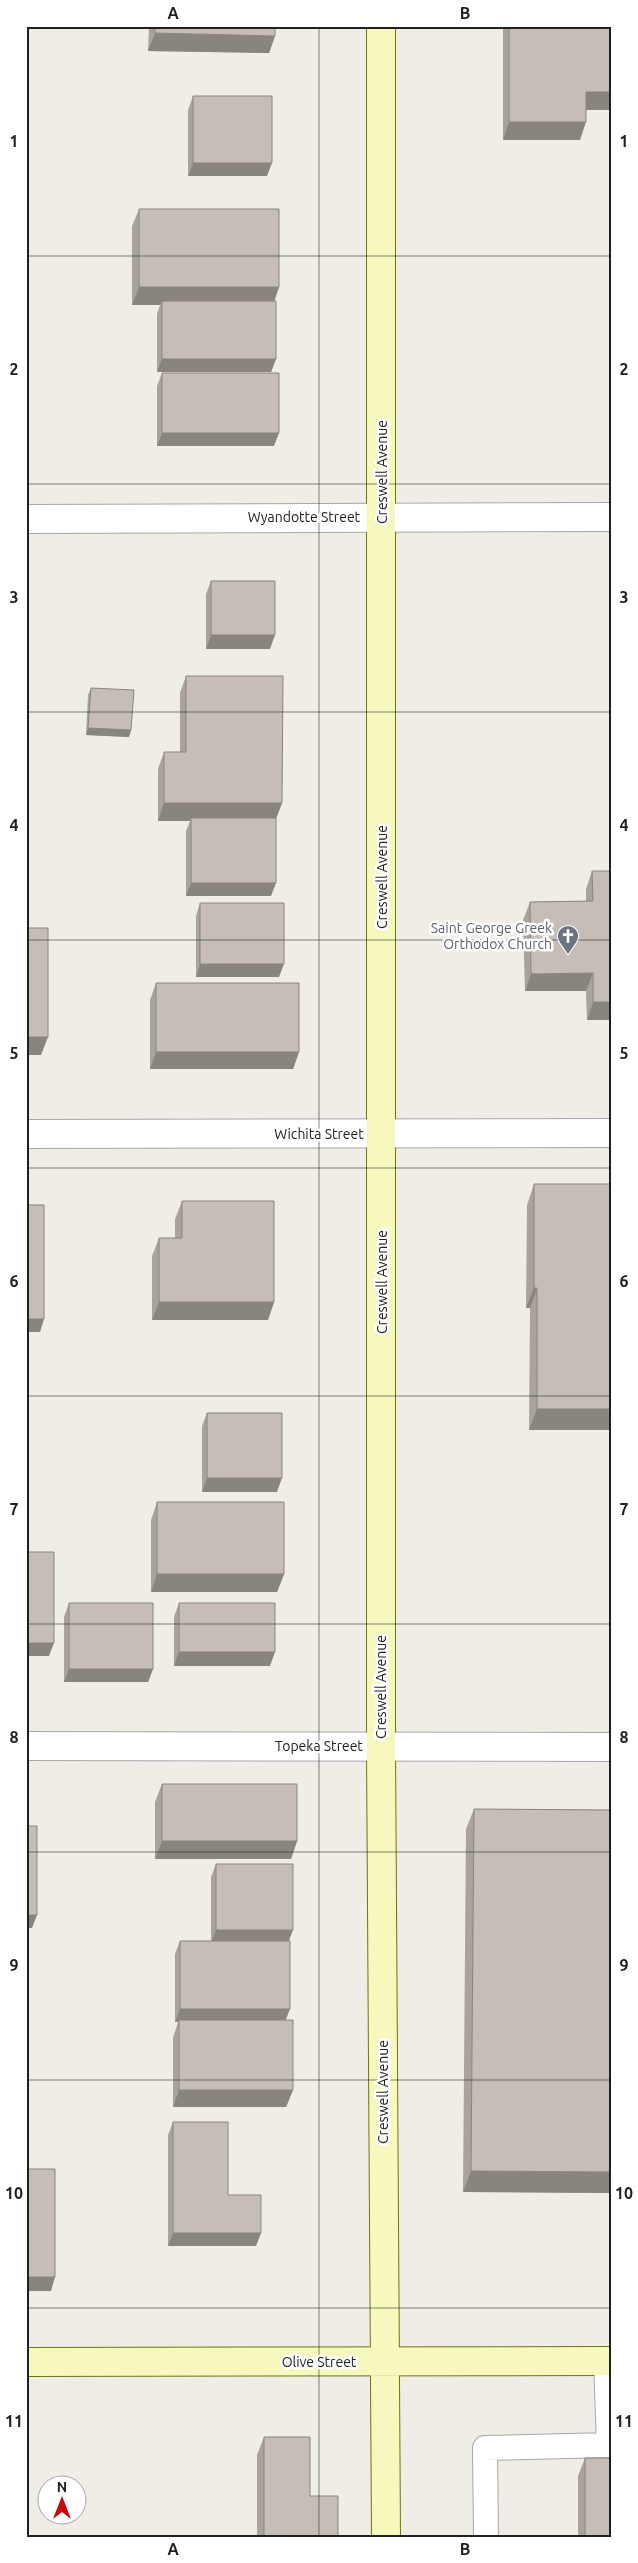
<svg xmlns="http://www.w3.org/2000/svg" width="638" height="2563" font-family="Ubuntu,sans-serif">
<style>
.lines{fill:none;stroke-linecap:round;stroke-linejoin:round}
.lane-casing{stroke:#a7a7a7;stroke-width:26}
.street-casing{stroke:#a7a7a7;stroke-width:30}
.secondary-casing{stroke:#6b7707;stroke-width:30}
.lane{stroke:#fff;stroke-width:24}
.street{stroke:#fff;stroke-width:28}
.secondary{stroke:#f6f8bd;stroke-width:28}
.wall{fill:#a9a39d}
.shaded-wall{fill:#8a847f}
.building{fill:#c5bdb6;stroke:#8a847f}
.grid{fill:none;stroke:#202020;stroke-width:1;stroke-opacity:0.55}
.labels{text-anchor:middle;stroke-width:5;stroke-linejoin:round;paint-order:stroke}
.street-label{font-size:14px;fill:#202020;stroke:#fff}
.worship-label{font-size:14px;fill:#5b616d;stroke:#fff;text-anchor:end}
.neatline{fill:none;stroke:#202020;stroke-width:2}
.grid-label{font-size:16px;text-anchor:middle;font-weight:bold;fill:#202020}
</style>
<rect width="100%" height="100%" fill="#f0ede7"/>
<g class="lines">
<g class="lane-casing">
<path id="lane" d="M 486,2537 L 485,2448 L 609,2445 L 606,2361"/>
</g>
<g class="street-casing">
<path id="street" d="M 26,519 L 612,517
M 26,1134 L 612,1133
M 26,1746 L 612,1747"/>
</g>
<g class="secondary-casing">
<path id="secondary" d="M 381,26 L 381,1746 L 386,2537
M 26,2362 L 612,2361"/>
</g>
<use href="#lane" class="lane"/>
<use href="#street" class="street"/>
<use href="#secondary" class="secondary"/>
</g>
<path class="wall" d="M 149,26 L 275,26 L 275,36 L 269,53 L 148,51 Z
M 503,26 L 612,26 L 611,110 L 586,110 L 580,140 L 503,140 Z
M 193,96 L 267,176 L 188,176 L 188,110 Z
M 139,209 L 279,287 L 274,301 L 276,359 L 271,372 L 157,372 L 157,314 L 160,305 L 132,305 L 132,226 Z
M 162,373 L 274,446 L 157,446 L 157,386 Z
M 211,581 L 270,649 L 206,649 L 206,594 Z
M 186,676 L 282,803 L 276,819 L 271,896 L 186,896 L 186,831 L 190,821 L 158,821 L 158,769 L 164,752 L 180,752 L 180,693 Z
M 91,688 L 131,730 L 129,737 L 86,735 L 88,695 Z
M 592,871 L 612,871 L 612,1020 L 587,1020 L 586,991 L 525,991 L 523,920 L 530,902 L 586,901 L 586,889 Z
M 200,903 L 279,977 L 196,977 L 196,916 Z
M 156,983 L 299,1052 L 293,1069 L 150,1069 L 150,1000 Z
M 534,1184 L 612,1430 L 529,1430 L 530,1308 L 526,1308 L 527,1205 Z
M 182,1201 L 274,1302 L 268,1320 L 152,1320 L 152,1256 L 159,1238 L 175,1238 L 175,1219 Z
M 207,1413 L 277,1492 L 202,1492 L 202,1426 Z
M 157,1502 L 284,1574 L 277,1592 L 151,1592 L 151,1520 Z
M 69,1603 L 153,1669 L 148,1682 L 64,1682 L 64,1617 Z
M 179,1603 L 270,1666 L 174,1666 L 174,1617 Z
M 162,1784 L 297,1841 L 291,1859 L 155,1859 L 155,1802 Z
M 474,1809 L 612,1810 L 612,2193 L 463,2192 L 466,1829 Z
M 216,1864 L 289,1941 L 286,2020 L 293,2090 L 286,2107 L 173,2107 L 173,2038 L 178,2022 L 175,2022 L 175,1954 L 180,1941 L 211,1941 L 211,1877 Z
M 173,2122 L 228,2195 L 256,2246 L 168,2246 L 168,2135 Z
M 264,2437 L 310,2496 L 338,2537 L 257,2537 L 257,2455 Z
M 585,2458 L 612,2537 L 578,2537 L 578,2476 Z"/>
<path class="shaded-wall" d="M 155,33 L 275,36 L 269,53 L 148,51 Z
M 586,92 L 612,92 L 612,107 L 611,110 L 580,110 Z
M 509,122 L 586,122 L 580,140 L 503,140 Z
M 193,163 L 272,163 L 267,176 L 188,176 Z
M 139,287 L 279,287 L 273,305 L 162,301 L 160,305 L 132,305 Z
M 162,359 L 276,359 L 271,372 L 157,372 Z
M 162,433 L 279,433 L 274,446 L 157,446 Z
M 211,635 L 275,635 L 270,649 L 206,649 Z
M 88,728 L 131,730 L 129,737 L 86,735 Z
M 164,803 L 282,803 L 275,821 L 191,818 L 190,821 L 158,821 Z
M 191,883 L 276,883 L 271,896 L 186,896 Z
M 200,964 L 284,964 L 279,977 L 196,977 Z
M 593,973 L 586,991 L 525,991 L 531,974 Z
M 593,1002 L 612,1002 L 612,1020 L 587,1020 Z
M 26,1037 L 48,1037 L 41,1055 L 26,1055 Z
M 156,1052 L 299,1052 L 293,1069 L 150,1069 Z
M 534,1288 L 537,1288 L 530,1308 L 526,1308 Z
M 159,1302 L 274,1302 L 268,1320 L 152,1320 Z
M 26,1319 L 44,1319 L 40,1332 L 26,1332 Z
M 537,1409 L 612,1409 L 612,1430 L 529,1430 Z
M 207,1478 L 282,1478 L 277,1492 L 202,1492 Z
M 157,1574 L 284,1574 L 277,1592 L 151,1592 Z
M 26,1643 L 54,1643 L 49,1656 L 26,1656 Z
M 179,1652 L 275,1652 L 270,1666 L 174,1666 Z
M 69,1669 L 153,1669 L 148,1682 L 64,1682 Z
M 162,1841 L 297,1841 L 291,1859 L 155,1859 Z
M 26,1915 L 37,1915 L 32,1928 L 26,1928 Z
M 216,1930 L 293,1930 L 288,1943 L 211,1943 Z
M 180,2009 L 290,2009 L 285,2022 L 179,2020 L 178,2022 L 175,2022 Z
M 179,2090 L 293,2090 L 286,2107 L 173,2107 Z
M 471,2171 L 612,2172 L 612,2193 L 463,2192 Z
M 173,2233 L 261,2233 L 256,2246 L 168,2246 Z
M 26,2277 L 55,2277 L 51,2291 L 26,2291 Z"/>
<path class="building" d="M 155,26 L 275,26 L 275,36 L 155,33 Z
M 509,26 L 612,26 L 612,92 L 586,92 L 586,122 L 509,122 Z
M 193,96 L 272,96 L 272,163 L 193,163 Z
M 139,209 L 279,209 L 279,287 L 139,287 Z
M 162,301 L 276,301 L 276,359 L 162,359 Z
M 162,373 L 279,373 L 279,433 L 162,433 Z
M 211,581 L 275,581 L 275,635 L 211,635 Z
M 186,676 L 283,676 L 282,803 L 164,803 L 164,752 L 186,752 Z
M 91,688 L 134,690 L 131,730 L 88,728 Z
M 191,818 L 276,818 L 276,883 L 191,883 Z
M 592,871 L 612,871 L 612,1002 L 593,1002 L 593,973 L 531,974 L 530,902 L 593,901 Z
M 200,903 L 284,903 L 284,964 L 200,964 Z
M 26,928 L 48,928 L 48,1037 L 26,1037 Z
M 156,983 L 299,983 L 299,1052 L 156,1052 Z
M 534,1184 L 612,1184 L 612,1409 L 537,1409 L 537,1288 L 534,1288 Z
M 182,1201 L 274,1201 L 274,1302 L 159,1302 L 159,1238 L 182,1238 Z
M 26,1205 L 44,1205 L 44,1319 L 26,1319 Z
M 207,1413 L 282,1413 L 282,1478 L 207,1478 Z
M 157,1502 L 284,1502 L 284,1574 L 157,1574 Z
M 26,1552 L 54,1552 L 54,1643 L 26,1643 Z
M 69,1603 L 153,1603 L 153,1669 L 69,1669 Z
M 179,1603 L 275,1603 L 275,1652 L 179,1652 Z
M 162,1784 L 297,1784 L 297,1841 L 162,1841 Z
M 474,1809 L 612,1810 L 612,2172 L 471,2171 Z
M 26,1826 L 37,1826 L 37,1915 L 26,1915 Z
M 216,1864 L 293,1864 L 293,1930 L 216,1930 Z
M 180,1941 L 290,1941 L 290,2009 L 180,2009 Z
M 179,2020 L 293,2020 L 293,2090 L 179,2090 Z
M 173,2122 L 228,2122 L 228,2195 L 261,2195 L 261,2233 L 173,2233 Z
M 26,2169 L 55,2169 L 55,2277 L 26,2277 Z
M 264,2437 L 310,2437 L 310,2496 L 338,2496 L 338,2537 L 264,2537 Z
M 585,2458 L 612,2458 L 612,2537 L 585,2537 Z"/>
<path class="grid" d="M 319,26 L 319,2537M 26,256 L 612,256M 26,484 L 612,484M 26,712 L 612,712M 26,940 L 612,940M 26,1168 L 612,1168M 26,1396 L 612,1396M 26,1624 L 612,1624M 26,1852 L 612,1852M 26,2080 L 612,2080M 26,2308 L 612,2308"/>
<defs>
<g id="church-pin" transform="scale(1.125)"><path d="M0 17L-7.5 6A9.5 9.5 0 1 1 7.5 6Z" fill="#6b7280" stroke="#fff"/><path d="M-1.2-6h2.4v3.5h3.3v2.4h-3.3V6h-2.4V-.1h-3.3v-2.4h3.3Z" fill="#fff"/></g>
</defs>
<g fill-rule="evenodd">
<use href="#church-pin" x="568" y="936"/>
</g>
<g class="labels">
<g class="street-label">
<text transform="translate(382 472) rotate(-90)" y="5">Creswell Avenue</text>
<text x="304" y="522">Wyandotte Street</text>
<text transform="translate(382 877) rotate(-90)" y="5">Creswell Avenue</text>
<text x="319" y="1139">Wichita Street</text>
<text transform="translate(382 1282) rotate(-90)" y="5">Creswell Avenue</text>
<text transform="translate(381 1687) rotate(-90)" y="5">Creswell Avenue</text>
<text x="319" y="1751">Topeka Street</text>
<text transform="translate(383 2092) rotate(-90)" y="5">Creswell Avenue</text>
<text x="319" y="2367">Olive Street</text>
</g>
<g class="worship-label">
<text x="552" y="933">Saint George Greek<tspan x="552" dy="16">Orthodox Church</tspan></text>
</g>
</g>
<rect width="638" height="2563" fill="none" stroke="#ffffff" stroke-width="55"/>
<g transform="translate(62 2500)"><circle r="24" fill="#ffffff" stroke="#a6a6a6"/>
<path d="M0-4L9 19L0 12L-9 19Z" fill="#cc0405"/>
<text y="-8" font-size="14" font-weight="bold" text-anchor="middle" fill="#202020">N</text>
</g>
<rect x="28" y="28" width="582" height="2508" class="neatline"/>
<g class="grid-label">
<text x="173" y="19">A</text>
<text x="465" y="19">B</text>
<text x="14" y="147">1</text>
<text x="624" y="147">1</text>
<text x="14" y="375">2</text>
<text x="624" y="375">2</text>
<text x="14" y="603">3</text>
<text x="624" y="603">3</text>
<text x="14" y="831">4</text>
<text x="624" y="831">4</text>
<text x="14" y="1059">5</text>
<text x="624" y="1059">5</text>
<text x="14" y="1287">6</text>
<text x="624" y="1287">6</text>
<text x="14" y="1515">7</text>
<text x="624" y="1515">7</text>
<text x="14" y="1743">8</text>
<text x="624" y="1743">8</text>
<text x="14" y="1971">9</text>
<text x="624" y="1971">9</text>
<text x="14" y="2199">10</text>
<text x="624" y="2199">10</text>
<text x="14" y="2427">11</text>
<text x="624" y="2427">11</text>
<text x="173" y="2555">A</text>
<text x="465" y="2555">B</text>
</g>
</svg>
